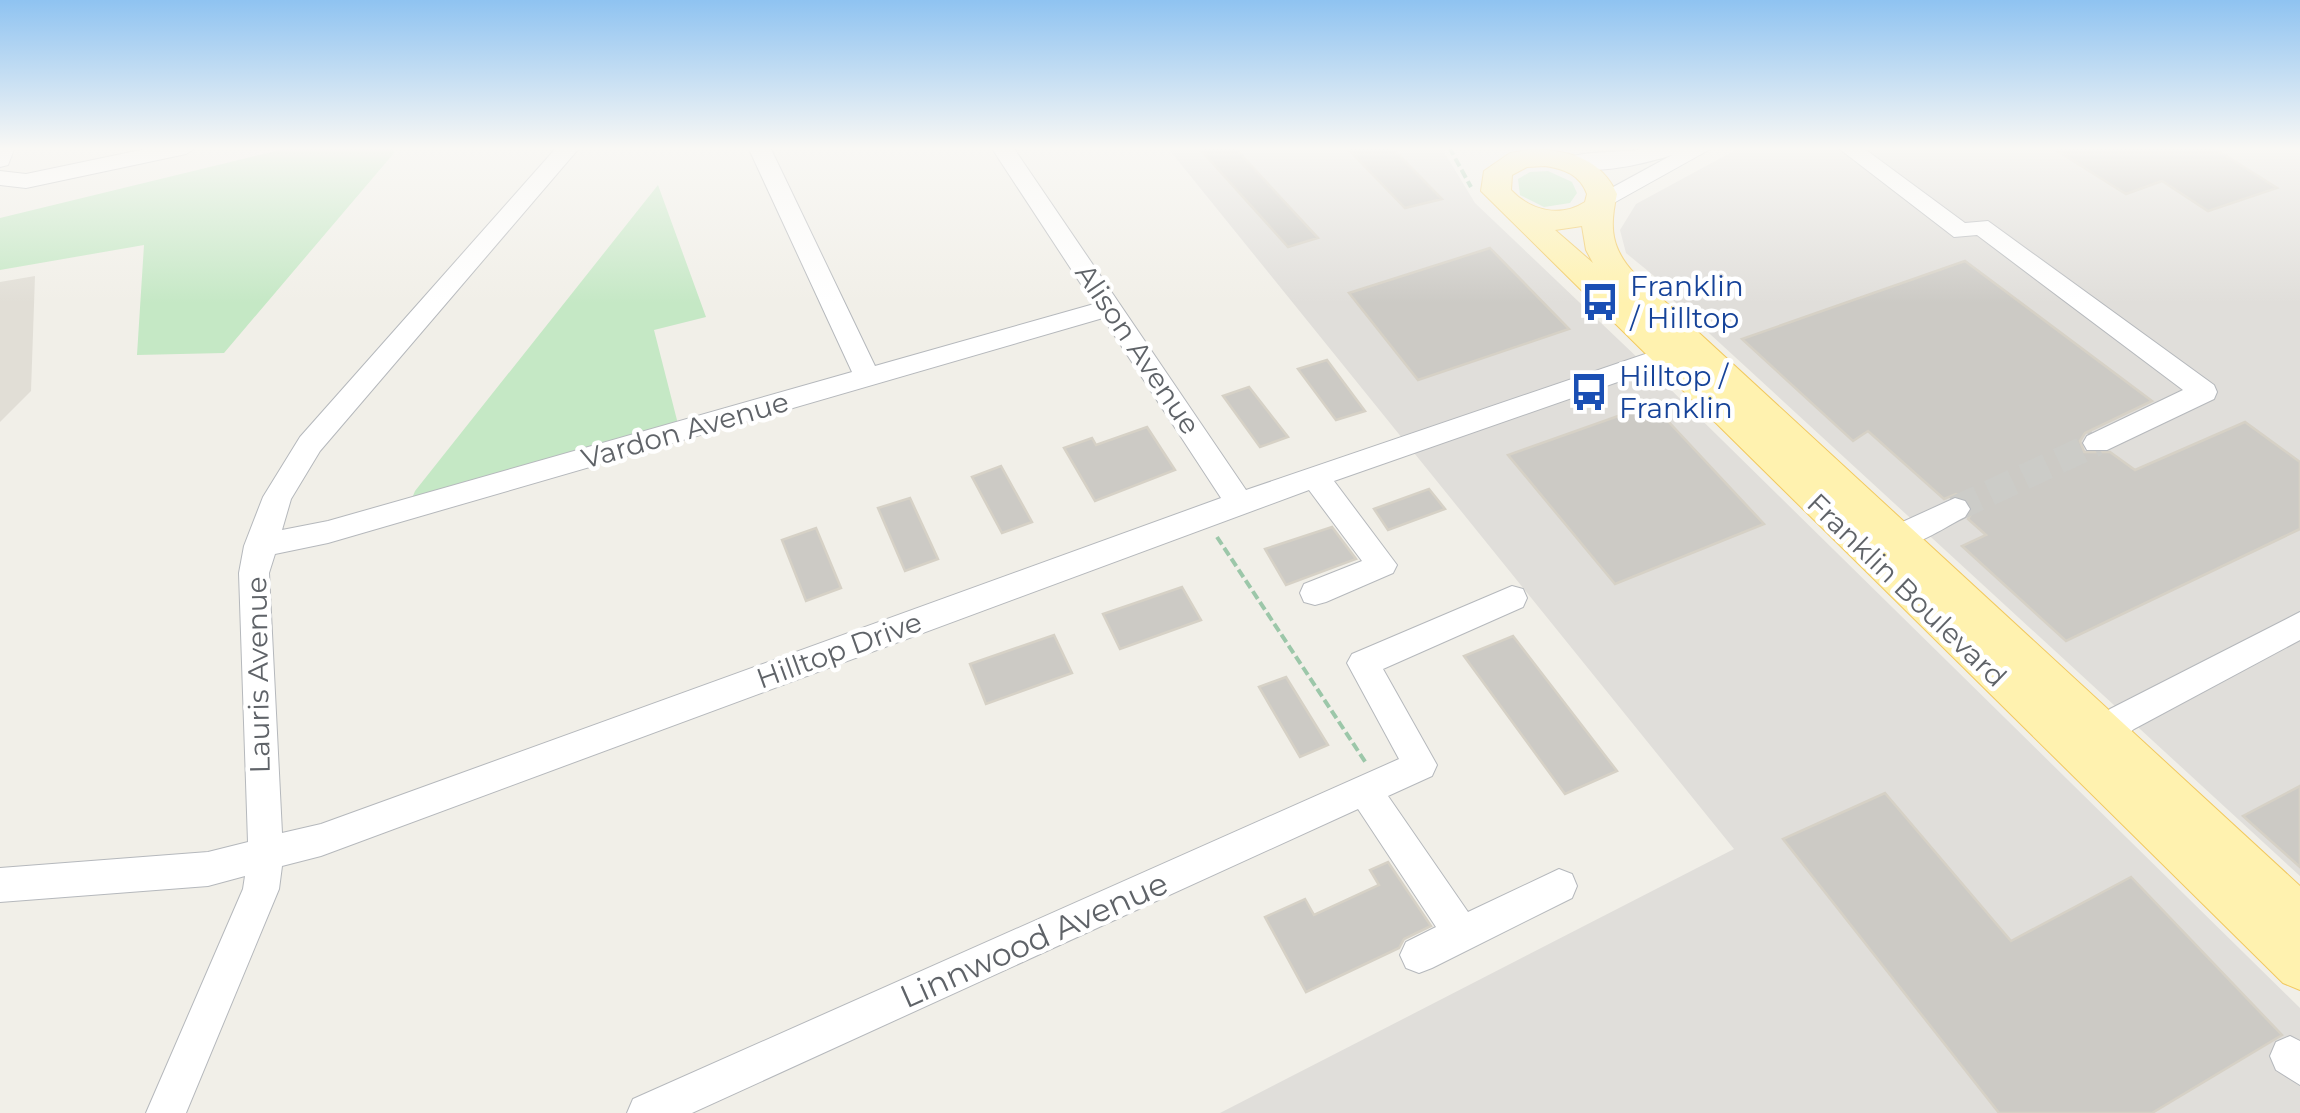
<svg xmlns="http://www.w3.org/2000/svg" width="2300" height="1113" font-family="Montserrat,sans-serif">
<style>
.industrial{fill:#e0deda}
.education{fill:#e1ded6}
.green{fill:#c5e8c5}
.building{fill:#cccac5;stroke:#d6d1c6;stroke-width:2.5}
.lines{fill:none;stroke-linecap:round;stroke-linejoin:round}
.minor-tunnel{stroke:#ccccc8;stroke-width:26;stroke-dasharray:26 12;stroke-linecap:butt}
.minor-casing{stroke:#b5b8bc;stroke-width:2}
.major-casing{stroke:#f2c960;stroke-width:2}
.path{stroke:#9cc7a9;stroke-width:4;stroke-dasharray:9 4;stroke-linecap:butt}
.minor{fill:#fff;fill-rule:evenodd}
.major{fill:#fff2af;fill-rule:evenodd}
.labels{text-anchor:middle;stroke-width:9;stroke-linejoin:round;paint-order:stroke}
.transit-label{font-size:28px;fill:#164399;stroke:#fff;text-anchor:start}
.street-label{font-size:28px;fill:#5f6368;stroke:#fff}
.near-street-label{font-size:32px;fill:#5f6368;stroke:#fff}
</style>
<rect width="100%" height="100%" fill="#f1efe8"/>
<path class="industrial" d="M 1167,147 L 1441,147 L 1475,203 L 1662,381 L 2300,1008 L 2300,1113 L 1220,1113 L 1734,849 Z
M 1741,147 L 2300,147 L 2300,876 L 1674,301 L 1659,280 L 1626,253 L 1620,230 L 1636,204 Z"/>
<path class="education" d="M 35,276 L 31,391 L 0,422 L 0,282 Z"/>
<path class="green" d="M 292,147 L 393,147 L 394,153 L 224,353 L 137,355 L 144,245 L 0,270 L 0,218 Z
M 1548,171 L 1572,182 L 1577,193 L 1570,203 L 1544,207 L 1520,195 L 1518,179 L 1530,172 Z
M 658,185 L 706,317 L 654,330 L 679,428 L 406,513 L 415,491 Z"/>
<path class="building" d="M 1198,147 L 1234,147 L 1318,238 L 1288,247 Z
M 1346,147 L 1391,147 L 1442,199 L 1405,208 Z
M 2051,147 L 2212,147 L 2277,188 L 2208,211 L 2162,181 L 2126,194 Z
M 1490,248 L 1569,329 L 1418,380 L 1349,293 Z
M 1965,261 L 2152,401 L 2085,433 L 2080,441 L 2084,452 L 2110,452 L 2135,470 L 2245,422 L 2300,462 L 2300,529 L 2066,641 L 1962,546 L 1986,535 L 1968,519 L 1973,511 L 1968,499 L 1956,494 L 1944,499 L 1868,431 L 1853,441 L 1742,339 Z
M 1327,360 L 1365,411 L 1336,420 L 1298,369 Z
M 1249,387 L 1288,437 L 1260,447 L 1223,396 Z
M 1652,404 L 1764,524 L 1615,584 L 1508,455 Z
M 1147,427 L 1175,470 L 1095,501 L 1064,448 L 1092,438 L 1096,445 Z
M 1001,466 L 1032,522 L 1002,533 L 972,477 Z
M 1429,489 L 1445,509 L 1388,530 L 1374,509 Z
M 910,498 L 938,559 L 905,571 L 878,508 Z
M 1332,527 L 1356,559 L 1286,585 L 1265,549 Z
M 816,528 L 841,588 L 806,601 L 782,540 Z
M 1182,587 L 1201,620 L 1120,649 L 1103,614 Z
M 1054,635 L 1072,673 L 986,704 L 970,664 Z
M 1513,636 L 1617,771 L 1565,794 L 1464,656 Z
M 1286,677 L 1328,745 L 1300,757 L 1259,687 Z
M 2300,786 L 2300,867 L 2243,816 Z
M 1885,793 L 2011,941 L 2131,877 L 2282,1035 L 2152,1113 L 1999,1113 L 1783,839 Z
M 1388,862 L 1431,926 L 1404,939 L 1399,948 L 1306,992 L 1265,917 L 1305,899 L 1314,915 L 1379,885 L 1370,870 Z"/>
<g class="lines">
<path class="minor-tunnel" d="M 1955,509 L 2097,443"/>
<g class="minor-casing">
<path id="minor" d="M 0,147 L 15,147 L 8,165 L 0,167 Z
M 155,147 L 197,147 L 186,154 L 26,188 L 0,185 L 0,171 L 26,174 Z
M 557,147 L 580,147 L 320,451 L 291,499 L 282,530 L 328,521 L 852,372 L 748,147 L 770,147 L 875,366 L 1094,304 L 991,147 L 1013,147 L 1246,490 L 1657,350 L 1675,350 L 1679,356 L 1675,362 L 1334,481 L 1397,565 L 1393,573 L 1326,602 L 1315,605 L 1304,602 L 1300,593 L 1304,584 L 1362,561 L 1309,490 L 321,856 L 282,866 L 279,889 L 186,1113 L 146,1113 L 243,889 L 245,876 L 208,886 L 0,902 L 0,868 L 208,852 L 248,842 L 239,573 L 244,546 L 263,497 L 300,437 ZM 1103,318 L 1221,498 L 321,824 L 282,833 L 269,573 L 275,554 L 328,543 Z
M 1651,147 L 1714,147 L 1601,210 L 1593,208 L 1589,203 L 1593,198 L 1672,155 C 1648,163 1580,180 1561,162 C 1576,148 1627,155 1651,147 Z
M 1837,147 L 1862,147 L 1965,223 L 1988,221 L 2214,385 L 2217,392 L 2214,399 L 2107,450 L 2087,450 L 2083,443 L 2087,436 L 2183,390 L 1977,235 L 1954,237 Z
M 1955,498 L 1965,501 L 1970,509 L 1965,517 C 1944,527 1910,553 1887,545 L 1882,537 L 1887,529 Z
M 1512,586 L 1523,589 L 1527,598 L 1523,607 L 1383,669 L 1437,765 L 1432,776 L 1388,796 L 1468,912 L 1559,869 L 1572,874 L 1577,886 L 1572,898 L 1432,968 L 1419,973 L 1406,968 L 1400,955 L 1406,942 L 1436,927 L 1358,809 L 692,1113 L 627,1113 L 633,1099 L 1399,759 L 1347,663 L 1352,654 Z
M 2300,612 L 2300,640 L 2134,729 C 2120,740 2111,749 2093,742 L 2088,732 L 2093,722 L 2110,709 Z
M 2290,1036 L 2300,1041 L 2300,1085 L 2276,1070 L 2270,1056 L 2276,1042 Z"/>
</g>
<g class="major-casing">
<path id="major" d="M 1535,149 C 1571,151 1601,159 1617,194 C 1609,227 1611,249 1635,274 L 2300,886 L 2300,990 L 2283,983 L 1481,191 L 1484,171 L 1510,153 ZM 1545,166 C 1565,169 1580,175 1587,194 L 1585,202 C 1560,218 1531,211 1511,190 L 1512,175 L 1527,167 ZM 1582,226 L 1586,250 L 1593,263 L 1555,230 Z"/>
</g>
<path class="path" d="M 1449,147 L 1471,187
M 1217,537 L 1366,763"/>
<use href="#minor" class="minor"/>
<use href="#major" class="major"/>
</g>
<linearGradient id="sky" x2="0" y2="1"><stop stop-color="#8fc3f1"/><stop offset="0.49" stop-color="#f9f8f5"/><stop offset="1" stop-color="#f9f8f5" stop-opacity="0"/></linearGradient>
<rect width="2300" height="303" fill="url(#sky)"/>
<defs>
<g id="bus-bare" transform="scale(3)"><path d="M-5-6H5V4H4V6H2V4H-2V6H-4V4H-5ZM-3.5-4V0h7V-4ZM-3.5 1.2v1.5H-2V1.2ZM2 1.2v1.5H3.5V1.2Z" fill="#1a4fb4" stroke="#fff" stroke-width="2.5" paint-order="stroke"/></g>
</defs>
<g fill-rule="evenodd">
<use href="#bus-bare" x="1600" y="302"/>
<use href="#bus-bare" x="1589" y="392"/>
</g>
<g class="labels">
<g class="transit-label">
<text x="1630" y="296">Franklin<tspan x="1630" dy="32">/ Hilltop</tspan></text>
<text x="1619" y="386">Hilltop /<tspan x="1619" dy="32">Franklin</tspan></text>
</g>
<g class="street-label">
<text transform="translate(1138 349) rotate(56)" y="10">Alison Avenue</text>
<text transform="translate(685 430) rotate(-16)" y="10">Vardon Avenue</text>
<text transform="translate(1907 590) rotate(44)" y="10">Franklin Boulevard</text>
<text transform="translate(839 650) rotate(-20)" y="10">Hilltop Drive</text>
<text transform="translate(258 675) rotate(-91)" y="10">Lauris Avenue</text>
</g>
<g class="near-street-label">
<text transform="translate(1034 940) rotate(-24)" y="11">Linnwood Avenue</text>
</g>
</g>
</svg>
